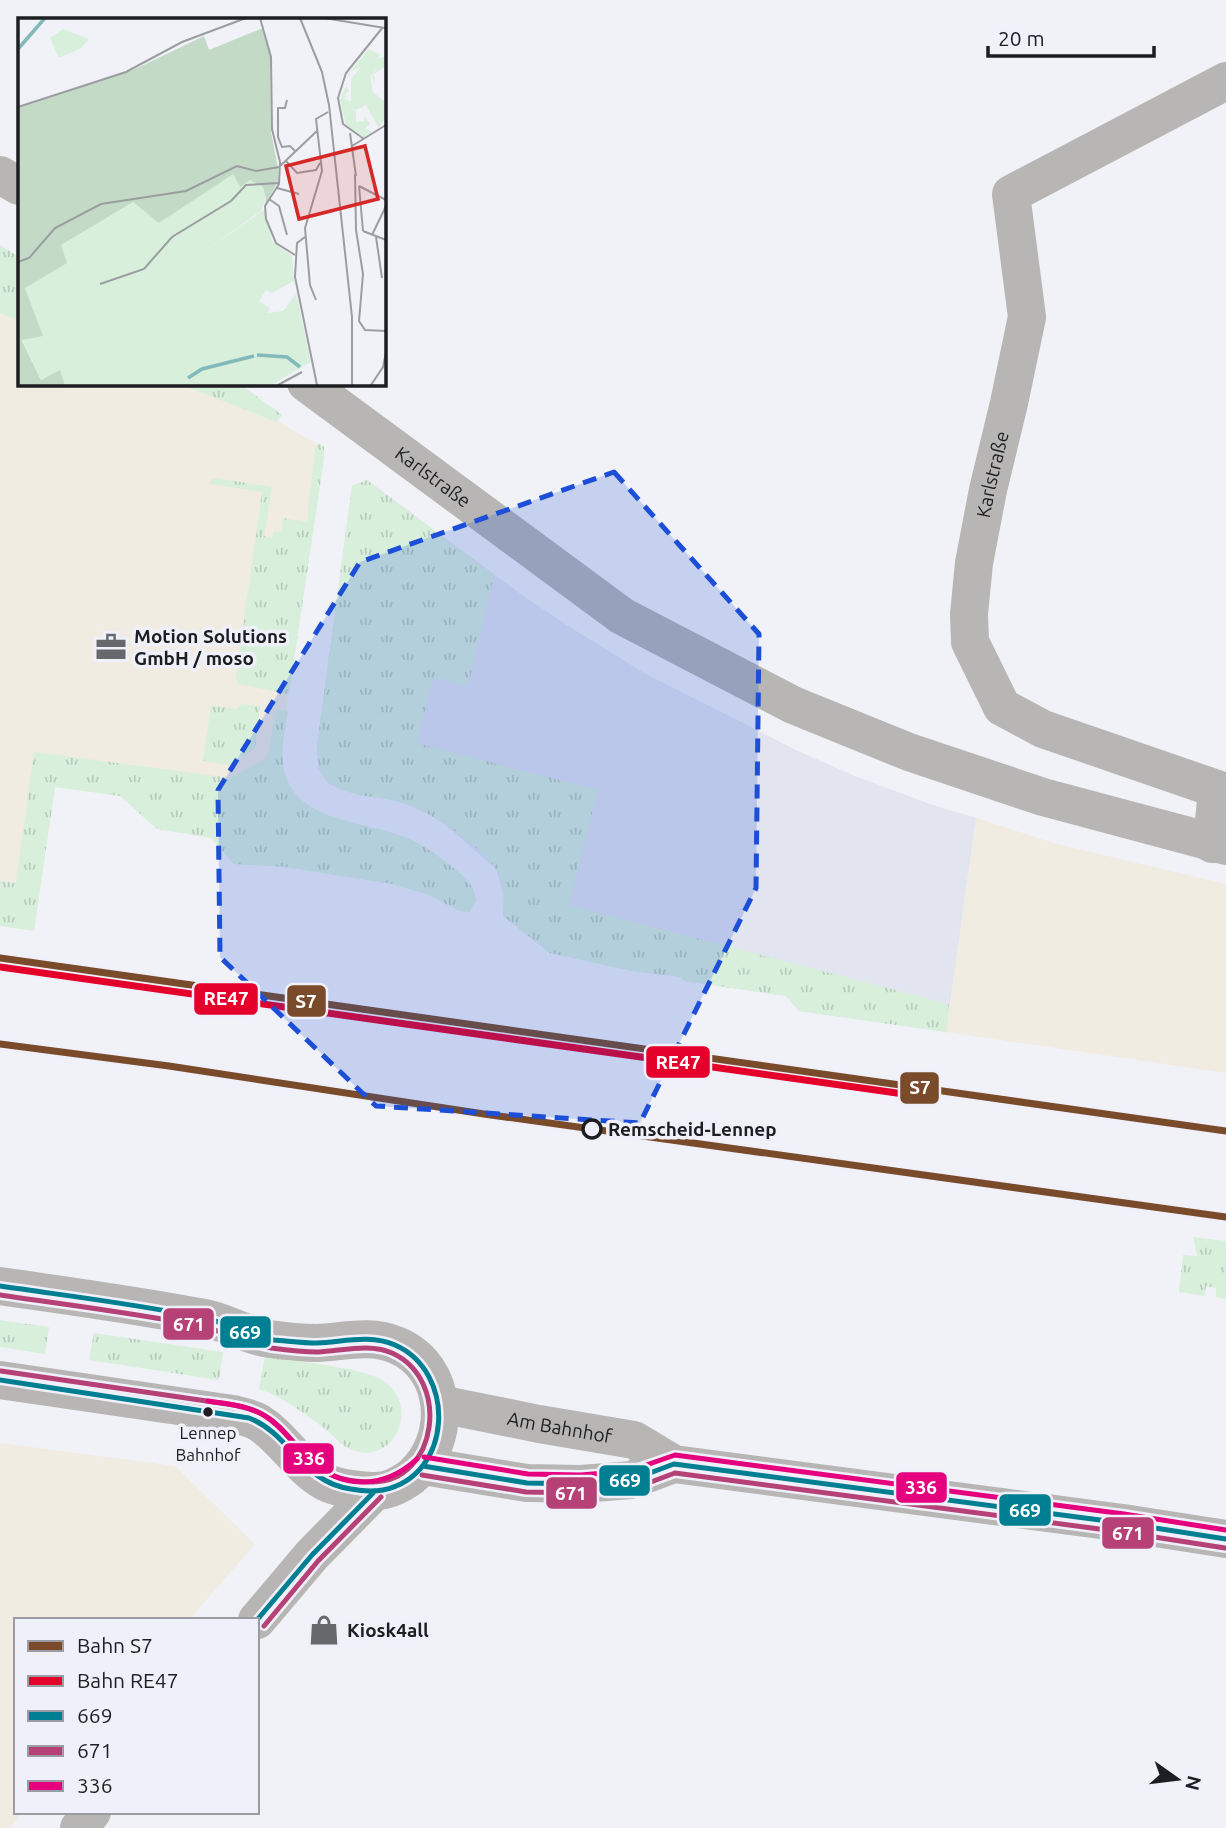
<svg xmlns="http://www.w3.org/2000/svg" width="1226" height="1828" font-family="Ubuntu,sans-serif">
<style>
.commercial{fill:#f0ece2}
.built{fill:#e2e4ef}
.grass{fill:url(#grass-tufts)}
.lines{fill:none;stroke-linecap:round;stroke-linejoin:round}
.minor{stroke:#b7b6b4;stroke-width:38}
.bus-1-casing{stroke:#eff0f9;stroke-width:10}
.bus-2-casing{stroke:#eff0f9;stroke-width:10}
.bus-3-casing{stroke:#eff0f9;stroke-width:10}
.bus-1{stroke:#007e92;stroke-width:5}
.bus-2{stroke:#b54176;stroke-width:5}
.bus-3{stroke:#e5007d;stroke-width:5}
.rail-1-casing{stroke:#eff0f9;stroke-width:12}
.rail-2-casing{stroke:#eff0f9;stroke-width:12}
.rail-1{stroke:#7a4b2a;stroke-width:7}
.rail-2{stroke:#e4002b;stroke-width:7}
.marked{fill:#1d4ed8;fill-opacity:0.2;stroke:#1d4ed8;stroke-width:5;stroke-dasharray:14 9;stroke-linejoin:round}
.stop-dot{fill:#eff0f9;stroke:#1d1e21;stroke-width:3.5}
.bus-dot{fill:#1d1e21;stroke:#eff0f9;stroke-width:2.5}
.labels{text-anchor:middle;stroke-width:7;stroke-linejoin:round;paint-order:stroke}
.bus-label{font-size:17px;fill:#1d1e21;stroke:#eff0f9}
.street-label{font-size:19px;fill:#1d1e21;stroke:#eff0f9}
.poi-label{font-size:19px;font-weight:bold;fill:#1d1e21;stroke:#eff0f9;text-anchor:start}
.stop-label{font-size:19px;font-weight:bold;fill:#1d1e21;stroke:#eff0f9;text-anchor:start}
.inset-river{fill:none;stroke:#82b9ba;stroke-width:3.5}
.inset-road{fill:none;stroke:#9c9da1;stroke-width:2}
.view{fill:#d62828;fill-opacity:0.15;stroke:#d62828;stroke-width:3.5}
.inset-edge{fill:none;stroke:#1d1e21;stroke-width:3.5}
.line-badge{stroke:#eff0f9;stroke-width:2.5}
.badge-label{font-size:19px;text-anchor:middle;font-weight:bold;fill:#fff}
</style>
<defs>
<pattern id="grass-tufts" width="24" height="20" patternUnits="userSpaceOnUse" patternTransform="scale(1.75)"><rect width="24" height="20" fill="#d8efdc"/><path d="M3 7l-1-3M5 7V3M7 7l1-3M15 17l-1-3M17 17v-4M19 17l1-3" fill="none" stroke="#b9ccbc"/></pattern>
</defs>
<rect width="100%" height="100%" fill="#f1f2f7"/>
<path class="commercial" d="M 0,248 L 19,257 L 19,383 L 218,383 L 299,434 L 324,447 L 271,815 L 55,787 L 34,931 L 0,926 Z
M 976,818 L 1057,844 L 1226,884 L 1226,1073 L 946,1032 Z
M 0,1443 L 175,1466 L 255,1544 L 189,1620 L 16,1620 L 16,1812 L 23,1812 L 10,1828 L 0,1828 Z"/>
<path class="built" d="M 367,480 L 522,595 L 565,624 L 646,674 L 796,750 L 855,776 L 930,804 L 976,818 L 946,1032 L 799,1011 L 786,996 L 684,981 L 681,977 L 632,971 L 550,953 L 503,916 L 504,896 L 496,869 L 438,818 L 401,802 L 343,790 L 329,784 L 318,768 L 317,746 L 352,486 Z"/>
<path class="grass" d="M 0,245 L 19,257 L 19,321 L 0,313 Z
M 177,383 L 239,383 L 282,415 L 276,422 Z
M 319,443 L 324,447 L 324,459 L 289,694 L 238,684 L 236,678 L 262,492 L 210,484 L 211,480 L 216,478 L 272,487 L 264,536 L 272,538 L 274,531 L 281,532 L 283,518 L 307,522 L 315,448 Z
M 367,480 L 494,575 L 468,686 L 433,678 L 417,743 L 598,790 L 569,905 L 949,1004 L 946,1032 L 799,1011 L 786,996 L 684,981 L 681,977 L 632,971 L 550,953 L 503,916 C 504,900 505,882 496,869 C 478,844 428,809 399,802 C 378,796 350,797 331,784 C 318,775 318,760 317,746 L 352,486 Z
M 240,704 L 260,706 L 255,749 L 227,765 L 203,761 L 211,706 L 238,709 Z
M 276,709 L 288,711 C 285,730 280,750 284,770 C 296,821 360,821 400,835 C 419,842 436,854 451,866 C 463,875 474,884 476,900 L 470,912 L 459,911 L 429,895 L 392,884 L 284,867 L 234,864 L 211,838 L 157,829 L 120,796 L 55,787 L 34,931 L 0,926 L 0,881 L 16,883 L 34,752 L 231,778 L 267,758 Z
M 1193,1237 L 1226,1241 L 1226,1299 L 1216,1297 L 1216,1288 L 1206,1286 L 1205,1296 L 1179,1292 L 1183,1255 L 1197,1256 Z
M 0,1320 L 49,1327 L 45,1354 L 0,1347 Z
M 94,1333 L 223,1352 L 219,1380 L 89,1360 Z
M 265,1356 C 293,1361 363,1367 384,1381 C 421,1407 394,1466 352,1450 C 341,1446 332,1434 323,1427 C 302,1412 284,1398 259,1389 Z"/>
<g class="lines">
<g class="minor">
<path d="M 0,175 L 19,186"/>
<path id="s1" d="M 306,383 L 622,616 L 793,705 L 909,752 L 1043,797 L 1226,846"/>
<path id="s2" d="M 1212,844 L 1217,789 L 1043,729 L 1002,707 L 970,642 L 969,614 L 974,563 L 988,490 L 1009,403 L 1027,317 L 1011,194 L 1226,81"/>
<path d="M 0,1286 C 68,1296 137,1305 204,1318 C 227,1322 247,1336 270,1339 C 285,1341 302,1343 317,1343 C 344,1342 370,1334 396,1345 C 450,1367 453,1442 411,1477 C 400,1485 385,1492 372,1491 C 357,1490 339,1489 325,1482 C 298,1467 284,1438 258,1422 C 251,1418 241,1416 233,1414 L 0,1380"/>
<path id="s3" d="M 440,1404 L 539,1424 L 634,1440 L 674,1464 L 1123,1523 L 1226,1539"/>
<path d="M 423,1466 L 527,1483 L 581,1484 L 631,1480 L 674,1464"/>
<path d="M 257,1620 L 312,1555 L 375,1491"/>
<path d="M 79,1828 L 92,1812"/>
</g>
<g class="bus-1-casing">
<path id="bus-1" d="M 0,1286 C 68,1296 137,1304 204,1318 C 228,1323 250,1336 274,1340 C 288,1341 303,1343 317,1343 C 343,1342 370,1334 395,1345 C 457,1372 453,1476 383,1490 C 372,1492 361,1491 351,1489 C 301,1482 291,1434 249,1418 L 0,1380
M 423,1466 L 527,1483 L 581,1484 L 631,1480 L 674,1464 L 1123,1523 L 1226,1539
M 257,1620 L 312,1555 L 375,1491"/>
</g>
<g class="bus-2-casing">
<path id="bus-2" d="M 0,1295 C 67,1305 134,1313 200,1326 C 224,1331 246,1344 271,1348 C 286,1350 302,1352 318,1352 C 342,1351 369,1343 392,1353 C 452,1380 437,1482 373,1482 C 360,1482 344,1481 332,1475 C 302,1462 289,1427 260,1413 C 252,1409 243,1407 234,1405 L 1,1371
M 422,1475 L 526,1492 L 581,1493 L 632,1489 L 675,1473 L 1122,1532 L 1225,1548
M 264,1626 L 318,1561 L 381,1497"/>
</g>
<g class="bus-3-casing">
<path id="bus-3" d="M 208,1401 C 227,1404 248,1405 265,1416 C 282,1426 292,1443 307,1457 C 340,1490 383,1490 417,1459
M 424,1457 L 528,1474 L 581,1475 L 629,1471 L 675,1455 L 1124,1514 L 1226,1530"/>
</g>
<use href="#bus-1" class="bus-1"/>
<use href="#bus-2" class="bus-2"/>
<use href="#bus-3" class="bus-3"/>
<g class="rail-1-casing">
<path id="rail-1" d="M 0,958 L 1226,1131
M 0,1044 L 169,1066 L 484,1114 L 1226,1217"/>
</g>
<g class="rail-2-casing">
<path id="rail-2" d="M 0,967 L 904,1094"/>
</g>
<use href="#rail-1" class="rail-1"/>
<use href="#rail-2" class="rail-2"/>
</g>
<path class="marked" d="M 614,472 L 759,634 L 756,888 L 640,1123 L 376,1106 L 220,957 L 218,790 L 360,562 Z"/>
<defs>
<g id="office-bare" transform="scale(2.415)"><path d="M-6-3h4V-5.5h4V-3h4V5H-6ZM-1-4.5V-3h2v-1.5ZM-6 0V1H6V0Z" fill="#67686c" stroke="#eff0f9" stroke-width="2.5" paint-order="stroke"/></g>
<g id="shop-bare" transform="scale(2.415)"><path d="M-5-2.5h2.3a2.7 3.5 0 0 1 5.4 0H5L5.5 6h-11ZM-1.5-2.5h3a1.5 2.3 0 0 0-3 0Z" fill="#67686c" stroke="#eff0f9" stroke-width="2.5" paint-order="stroke"/></g>
</defs>
<g fill-rule="evenodd">
<use href="#office-bare" x="111" y="647"/>
<use href="#shop-bare" x="324" y="1630"/>
</g>
<circle class="stop-dot" cx="592" cy="1129" r="9"/>
<circle class="bus-dot" cx="208" cy="1412" r="6"/>
<g class="labels">
<g class="bus-label">
<text x="208" y="1439">Lennep<tspan x="208" dy="22">Bahnhof</tspan></text>
</g>
<g class="street-label">
<text dy="7" stroke="none"><textPath href="#s2" startOffset="528">Karlstraße</textPath></text>
<text dy="7" stroke="none"><textPath href="#s1" startOffset="158">Karlstraße</textPath></text>
<text dy="7" stroke="none"><textPath href="#s3" startOffset="122">Am Bahnhof</textPath></text>
</g>
<g class="poi-label">
<text x="134" y="643">Motion Solutions<tspan x="134" dy="22">GmbH / moso</tspan></text>
<text x="347" y="1637">Kiosk4all</text>
</g>
<g class="stop-label">
<text x="608" y="1136">Remscheid-Lennep</text>
</g>
</g>
<g transform="translate(18 18)">
<rect width="368" height="368" fill="#f1f2f7"/>
<path d="M 45,11 L 71,21 L 63,30 L 41,40 L 32,20 Z" fill="#d8efdc"/>
<path d="M 245,10 L 252,35 L 253,114 L 260,150 L 260,163 L 247,188 L 248,180 L 222,171 L 50,245 L 27,318 L 4,323 L 23,362 L 42,351 L 47,367 L 0,367 L 0,90 L 115,52 L 186,18 L 191,32 Z" fill="#c3dbc6"/>
<path d="M 215,156 L 222,169 L 232,162 L 245,169 L 248,180 L 243,193 L 194,228 L 249,271 L 241,283 L 252,290 L 249,295 L 265,293 L 278,276 L 293,344 L 253,367 L 47,367 L 42,352 L 23,361 L 4,322 L 25,318 L 7,270 L 49,245 L 43,227 L 115,184 L 141,205 Z" fill="#d8efdc"/>
<path d="M 351,31 L 363,37 L 357,41 L 367,39 L 367,49 L 356,56 L 356,64 L 354,59 L 359,50 L 352,59 L 355,74 L 366,83 L 367,99 L 361,110 L 348,87 L 338,92 L 330,88 L 338,93 L 338,104 L 346,103 L 346,98 L 352,106 L 347,110 L 354,114 L 346,119 L 328,107 L 322,82 L 328,68 L 331,72 L 326,79 L 330,77 L 326,81 L 333,83 L 333,61 L 343,49 L 332,54 L 332,60 L 330,56 ZM 246,192 L 254,223 L 274,238 L 276,263 L 254,275 L 232,263 L 193,229 Z" fill="#d8efdc"/>
<path class="inset-river" d="M 0,31 L 27,0M 239,337 L 269,339 L 282,349M 170,360 L 184,351 L 236,338"/>
<path class="inset-road" d="M 242,0 L 253,39 L 254,111 L 262,144 L 261,166 L 247,188 L 248,201 L 258,225 L 277,237M 282,0 L 304,54 L 311,87 L 334,299 L 334,367M 306,0 L 367,10M 269,82 L 267,90 L 260,90 L 260,119 L 264,129 L 272,128 L 277,133M 0,89 L 108,54 L 164,24 L 228,0M 332,115 L 338,158M 346,121 L 325,106 L 320,80 L 328,55 L 365,9M 334,128 L 368,107M 268,143 L 279,155 L 298,152 L 302,145M 337,156 L 338,212 L 345,256 L 341,303 L 347,312 L 368,313M 341,168 L 345,213M 341,168 L 368,182M 259,170 L 281,176M 251,181 L 261,188 L 269,217M 345,213 L 368,222M 354,217 L 368,188M 287,219 L 279,225 L 277,259 L 299,367M 358,219 L 364,260M 0,244 L 11,240 L 37,210 L 83,186 L 168,173 L 219,148 L 238,153 L 261,149 L 300,112M 82,266 L 126,251 L 154,219 L 213,183 L 228,167 L 261,165M 298,282 L 292,267 L 287,210 L 304,153 L 298,101 L 310,94M 260,367 L 284,354M 353,367 L 365,349 L 368,334"/>
<path class="view" d="M 347,128 L 360,181 L 281,201 L 268,148 Z"/>
<rect width="368" height="368" class="inset-edge"/>
</g>
<g class="line-badge">
<rect x="193" y="982" width="66" height="34" rx="7" fill="#e4002b"/>
<rect x="286" y="984" width="41" height="34" rx="7" fill="#7a4b2a"/>
<rect x="645" y="1045" width="66" height="34" rx="7" fill="#e4002b"/>
<rect x="899" y="1071" width="41" height="34" rx="7" fill="#7a4b2a"/>
<rect x="162" y="1307" width="53" height="34" rx="7" fill="#b54176"/>
<rect x="219" y="1315" width="53" height="34" rx="7" fill="#007e92"/>
<rect x="282" y="1442" width="53" height="33" rx="7" fill="#e5007d"/>
<rect x="598" y="1464" width="53" height="33" rx="7" fill="#007e92"/>
<rect x="895" y="1471" width="53" height="33" rx="7" fill="#e5007d"/>
<rect x="545" y="1476" width="53" height="34" rx="7" fill="#b54176"/>
<rect x="998" y="1493" width="54" height="34" rx="7" fill="#007e92"/>
<rect x="1101" y="1516" width="54" height="34" rx="7" fill="#b54176"/>
</g>
<g class="badge-label">
<text x="226" y="1005">RE47</text>
<text x="306" y="1008">S7</text>
<text x="678" y="1069">RE47</text>
<text x="920" y="1094">S7</text>
<text x="189" y="1331">671</text>
<text x="245" y="1339">669</text>
<text x="309" y="1465">336</text>
<text x="625" y="1487">669</text>
<text x="921" y="1494">336</text>
<text x="571" y="1500">671</text>
<text x="1025" y="1517">669</text>
<text x="1128" y="1540">671</text>
</g>
<rect x="14" y="1618" width="245" height="196" fill="#eff0f9" stroke="#9b9ca3" stroke-width="2"/>
<rect x="28" y="1641" width="35" height="10" fill="#7a4b2a" stroke="#9b9ca3" stroke-width="2"/>
<text x="77" y="1653" font-size="21" fill="#1d1e21">Bahn S7</text>
<rect x="28" y="1676" width="35" height="10" fill="#e4002b" stroke="#9b9ca3" stroke-width="2"/>
<text x="77" y="1688" font-size="21" fill="#1d1e21">Bahn RE47</text>
<rect x="28" y="1711" width="35" height="10" fill="#007e92" stroke="#9b9ca3" stroke-width="2"/>
<text x="77" y="1723" font-size="21" fill="#1d1e21">669</text>
<rect x="28" y="1746" width="35" height="10" fill="#b54176" stroke="#9b9ca3" stroke-width="2"/>
<text x="77" y="1758" font-size="21" fill="#1d1e21">671</text>
<rect x="28" y="1781" width="35" height="10" fill="#e5007d" stroke="#9b9ca3" stroke-width="2"/>
<text x="77" y="1793" font-size="21" fill="#1d1e21">336</text>
<g transform="translate(1177 1779) rotate(104)" stroke="#eff0f9" stroke-width="5" paint-order="stroke">
<path d="M0-5L12 26L0 18L-12 26Z" fill="#1d1e21"/>
<text y="-10" font-size="19" font-weight="bold" text-anchor="middle" fill="#1d1e21">N</text>
</g>
<path d="M988 46v10h166v-10" fill="none" stroke="#1d1e21" stroke-width="3.5"/>
<text x="998" y="46" font-size="21" fill="#1d1e21" stroke="#eff0f9" stroke-width="5" paint-order="stroke">20 m</text>
</svg>
